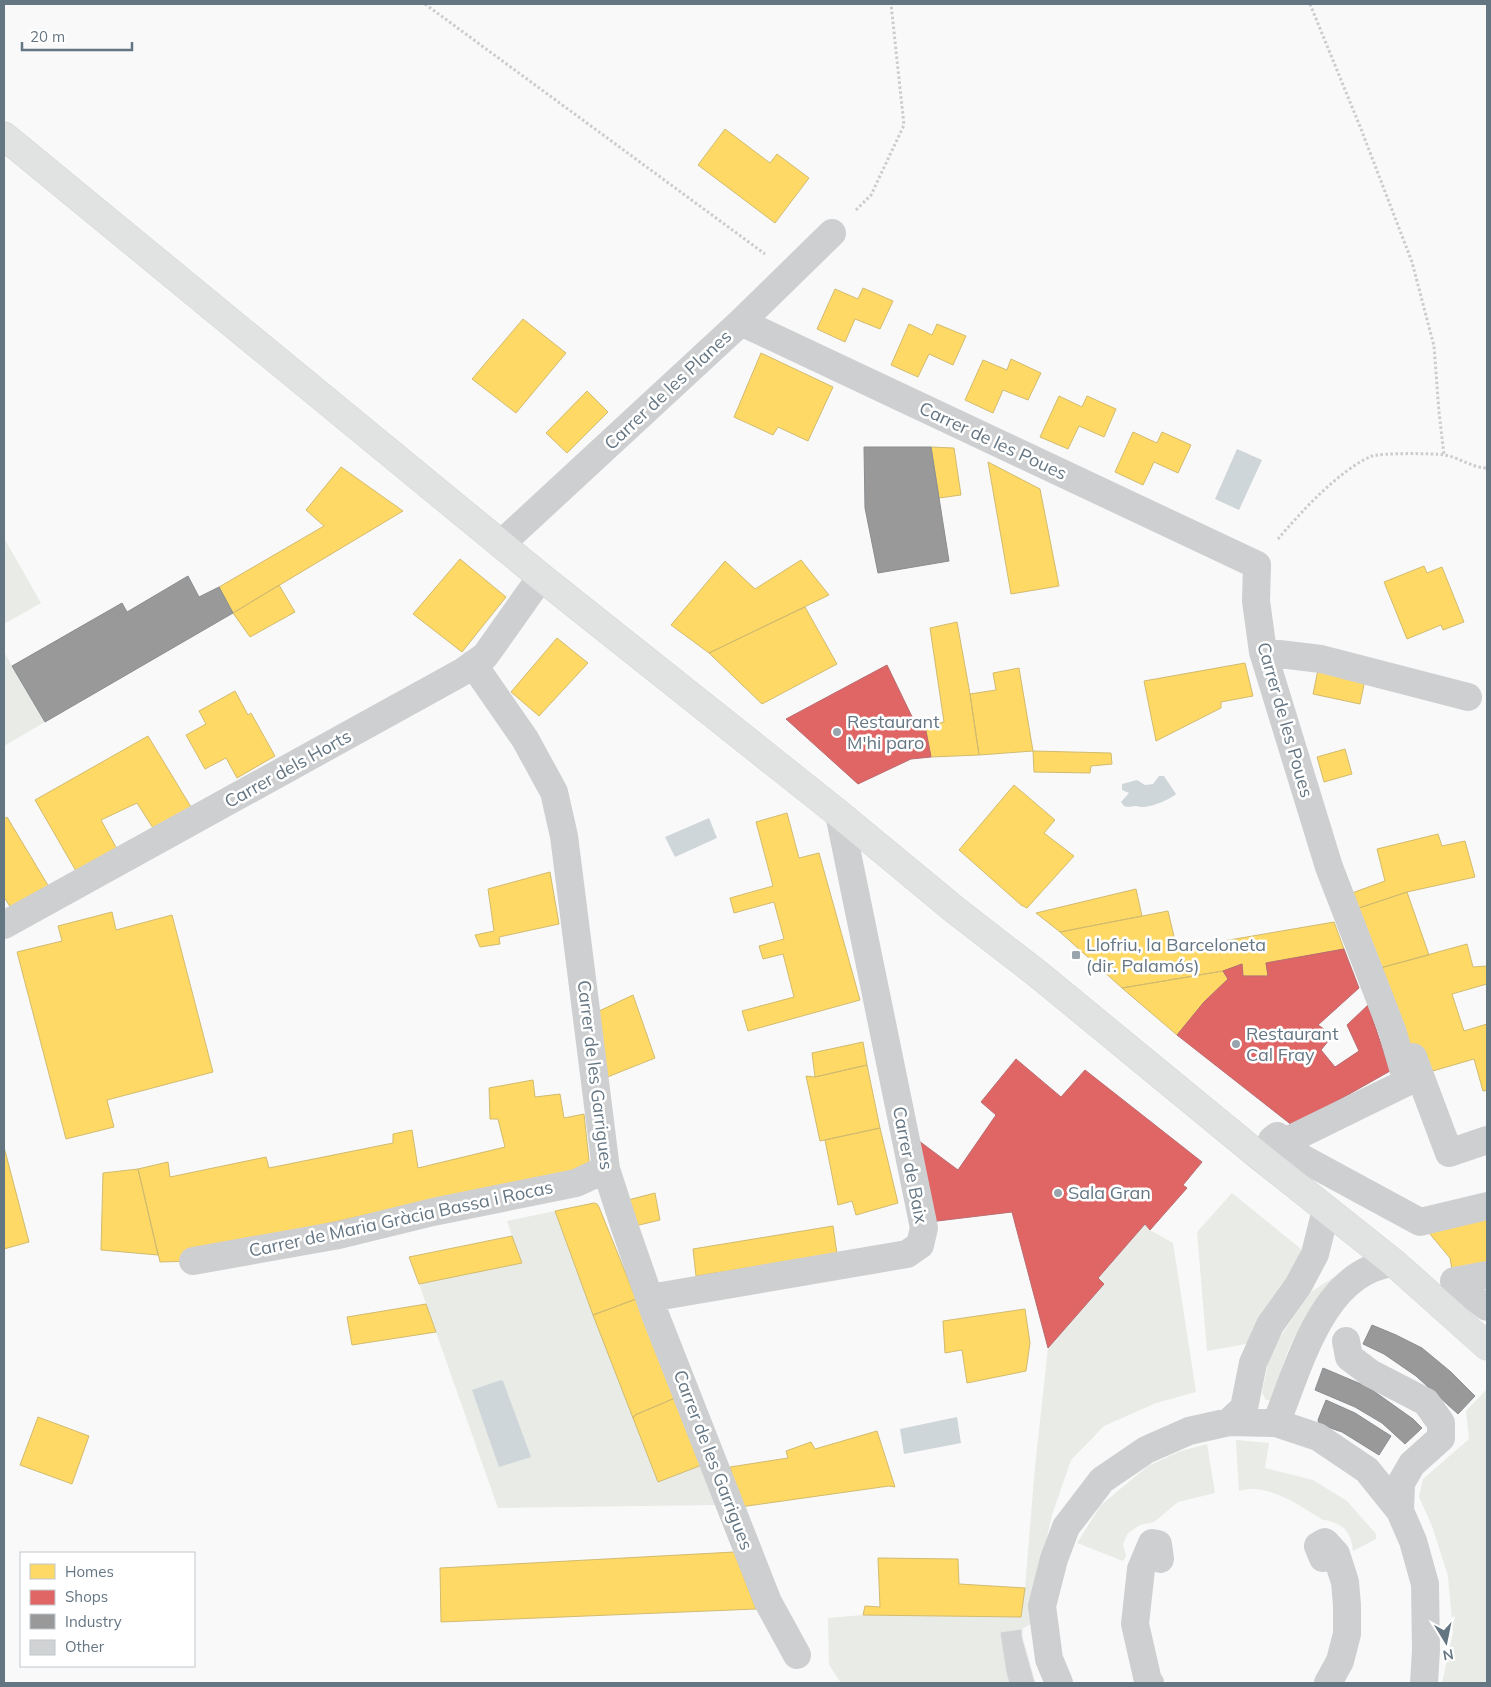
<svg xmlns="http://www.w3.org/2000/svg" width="1491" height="1687" font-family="Mulish,sans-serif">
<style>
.green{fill:#e8ebe6}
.water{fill:#ced6d9}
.homes{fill:#ffd966;stroke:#d1bb6f}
.shops{fill:#e06666;stroke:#bb6b6f}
.industry{fill:#999;stroke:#898e92}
.building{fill:#d0d2d3;stroke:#e8e8e8}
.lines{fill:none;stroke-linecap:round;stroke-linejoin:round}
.major-casing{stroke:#d5d6d7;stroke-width:29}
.path{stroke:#cbcccd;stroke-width:3;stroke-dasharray:2.5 2.5;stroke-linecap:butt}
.minor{stroke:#cecfd0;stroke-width:28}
.major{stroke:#e1e2e2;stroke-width:28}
.poi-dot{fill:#99a4ac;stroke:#fff;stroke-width:2}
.labels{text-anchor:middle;stroke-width:5;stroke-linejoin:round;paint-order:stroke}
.street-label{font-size:18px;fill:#657683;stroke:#fff}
.poi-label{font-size:18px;fill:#657683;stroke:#fff;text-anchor:start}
</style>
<rect width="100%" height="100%" fill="#f9f9f9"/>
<path class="green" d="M 4,538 L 41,603 L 4,624 Z
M 4,652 L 45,722 L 4,746 Z
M 1232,1193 L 1301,1249 L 1289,1281 L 1268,1309 L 1247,1344 L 1280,1337 L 1311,1292 L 1334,1277 L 1325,1299 L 1298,1334 L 1386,1317 L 1297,1334 C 1283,1354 1280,1377 1276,1400 L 1266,1400 L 1262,1393 L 1268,1362 L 1279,1338 L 1207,1351 L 1197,1232 Z
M 555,1211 L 593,1315 L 658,1482 L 702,1465 L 717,1505 L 498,1508 L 419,1284 L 521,1263 L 507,1221 Z
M 1145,1224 L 1150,1230 L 1173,1243 L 1196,1392 L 1156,1403 L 1104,1426 L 1071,1460 L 1052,1515 L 1035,1590 L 1031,1624 L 1022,1629 L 1000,1632 L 1009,1683 L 841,1683 L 829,1665 L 828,1618 L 863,1615 L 1021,1617 L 1025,1588 L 1035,1467 L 1048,1348 L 1104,1284 L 1098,1278 Z
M 1487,1389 L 1487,1683 L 1442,1683 L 1453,1632 L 1448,1576 L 1432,1526 L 1419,1497 L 1423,1479 L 1469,1439 L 1466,1411 Z
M 1236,1440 L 1269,1443 L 1265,1468 L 1313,1480 L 1347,1501 L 1376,1534 L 1376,1539 L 1353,1551 C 1351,1537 1349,1529 1335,1523 C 1330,1521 1328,1520 1323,1520 C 1301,1506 1267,1482 1239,1491 Z
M 1207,1444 L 1215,1493 L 1178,1502 L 1154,1522 L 1140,1525 L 1128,1533 L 1123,1544 L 1126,1556 L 1123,1561 L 1077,1543 L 1101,1505 L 1148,1466 L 1181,1451 Z"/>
<path class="water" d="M 1237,449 L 1262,460 L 1239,510 L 1215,499 Z
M 1159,776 L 1164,776 L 1176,794 C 1169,800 1150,808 1140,807 C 1139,807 1138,806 1136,806 C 1131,806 1129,808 1124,806 L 1121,802 L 1129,793 L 1122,790 L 1122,784 L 1137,780 L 1145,785 L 1153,784 Z
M 709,818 L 717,838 L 675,857 L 665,837 Z
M 501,1380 L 503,1381 L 531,1457 L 499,1467 L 472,1390 Z
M 957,1417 L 961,1443 L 904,1454 L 900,1429 Z"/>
<path class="homes" d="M 725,129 L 770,163 L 777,154 L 809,178 L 775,223 L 698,165 Z
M 863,288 L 893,301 L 880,329 L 855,319 L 845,342 L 817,329 L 835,289 L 858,299 Z
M 523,319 L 566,353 L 516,413 L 472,379 Z
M 909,324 L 932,335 L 937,324 L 966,336 L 953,365 L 929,354 L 918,377 L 891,365 Z
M 761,353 L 833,387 L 808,441 L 778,427 L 773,435 L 734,417 Z
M 1011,359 L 1041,373 L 1028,400 L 1003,390 L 993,413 L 965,400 L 983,360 L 1007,370 Z
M 587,391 L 608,412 L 567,453 L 546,433 Z
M 1059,396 L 1082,407 L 1087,396 L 1116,409 L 1104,437 L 1079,426 L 1068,449 L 1040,437 Z
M 1133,432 L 1157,443 L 1162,432 L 1191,445 L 1178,473 L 1154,462 L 1143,485 L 1115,472 Z
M 931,447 L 954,448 L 961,495 L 939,498 Z
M 988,462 L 1040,489 L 1059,586 L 1011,594 Z
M 341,467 L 403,511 L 233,613 L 219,587 L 324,526 L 306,510 Z
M 460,559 L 506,597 L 462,652 L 413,614 Z
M 801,560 L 829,595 L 709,653 L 671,625 L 725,561 L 755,589 Z
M 1424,566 L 1427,573 L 1442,567 L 1464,622 L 1443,630 L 1441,625 L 1407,639 L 1384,582 Z
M 279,585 L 295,612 L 250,637 L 233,613 Z
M 805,607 L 837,664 L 762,704 L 709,653 Z
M 957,622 L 970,694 L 979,755 L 931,757 L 925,726 L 944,722 L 930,628 Z
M 557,638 L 588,663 L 539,716 L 511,692 Z
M 1245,663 L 1253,696 L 1221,702 L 1221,708 L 1156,741 L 1144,681 Z
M 1319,665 L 1366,675 L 1360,704 L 1313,694 Z
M 1019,668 L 1033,751 L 979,755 L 970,694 L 996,690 L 993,673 Z
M 235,691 L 248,715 L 251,713 L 275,756 L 237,778 L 226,758 L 205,769 L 186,735 L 206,724 L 199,711 Z
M 148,736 L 191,807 L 153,828 L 137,803 L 101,820 L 117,849 L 76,871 L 35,800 Z
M 1345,749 L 1352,774 L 1324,782 L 1317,757 Z
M 1033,751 L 1111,753 L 1112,764 L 1091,766 L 1090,773 L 1034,772 Z
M 1014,785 L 1055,820 L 1044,833 L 1074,856 L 1027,908 L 1021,905 L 959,850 Z
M 787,813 L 799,858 L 819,853 L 860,1000 L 748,1031 L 742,1011 L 794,997 L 783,954 L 763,959 L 759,946 L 784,939 L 774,902 L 734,913 L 730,898 L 773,886 L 756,822 Z
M 7,817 L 49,887 L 11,908 L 4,897 L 4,819 Z
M 1438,834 L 1442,846 L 1465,841 L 1475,877 L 1407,892 L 1356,909 L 1352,893 L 1385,881 L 1377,849 Z
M 550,872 L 559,924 L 499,937 L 500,944 L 480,947 L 475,935 L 494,931 L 488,889 Z
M 1136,889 L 1142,916 L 1060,932 L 1036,913 Z
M 1407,892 L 1429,955 L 1380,968 L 1356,909 Z
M 1168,911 L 1177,949 L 1334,922 L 1344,949 L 1266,963 L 1268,976 L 1243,976 L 1242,964 L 1223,971 L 1122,988 L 1060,932 Z
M 112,912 L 116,930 L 172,915 L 213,1072 L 107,1100 L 114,1127 L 66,1139 L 17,952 L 62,941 L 58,926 Z
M 1467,944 L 1473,967 L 1487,966 L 1487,984 L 1452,994 L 1464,1031 L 1487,1024 L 1487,1090 L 1483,1091 L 1474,1059 L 1419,1075 L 1380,968 Z
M 1223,971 L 1228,979 L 1204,1002 L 1177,1035 L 1122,988 Z
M 633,995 L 655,1058 L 605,1078 L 597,1012 Z
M 863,1042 L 867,1065 L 815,1077 L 812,1053 Z
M 867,1065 L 880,1128 L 820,1141 L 806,1076 L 815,1077 Z
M 533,1080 L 535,1097 L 560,1094 L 564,1118 L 584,1114 L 590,1169 L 392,1209 L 280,1234 L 193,1261 L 160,1262 L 138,1169 L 168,1162 L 170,1177 L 266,1157 L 269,1168 L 393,1143 L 393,1134 L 412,1130 L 418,1168 L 505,1147 L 498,1119 L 490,1119 L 489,1088 Z
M 880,1128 L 898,1203 L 856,1215 L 852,1201 L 838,1205 L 825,1140 Z
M 4,1147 L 29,1242 L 4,1249 Z
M 138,1169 L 158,1255 L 101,1250 L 103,1173 Z
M 655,1193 L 660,1220 L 635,1226 L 628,1200 Z
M 594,1203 L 597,1204 L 599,1207 L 636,1299 L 593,1315 L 555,1211 Z
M 1487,1206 L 1487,1275 L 1454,1281 L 1450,1258 L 1420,1222 Z
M 833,1226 L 837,1254 L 696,1276 L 693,1249 Z
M 512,1236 L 522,1263 L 419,1284 L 409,1257 Z
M 636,1299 L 675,1398 L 635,1415 L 633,1418 L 593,1315 Z
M 426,1304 L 436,1332 L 352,1345 L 347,1317 Z
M 1025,1309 L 1030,1343 L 1026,1371 L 967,1383 L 962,1350 L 945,1353 L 943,1321 Z
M 675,1398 L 702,1465 L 658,1482 L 633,1418 L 635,1415 Z
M 38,1417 L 89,1436 L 72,1484 L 20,1465 Z
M 877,1431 L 895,1487 L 889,1486 L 740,1507 L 730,1467 L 788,1458 L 786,1451 L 811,1442 L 815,1449 Z
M 734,1552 L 756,1609 L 441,1622 L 440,1568 Z
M 878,1558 L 958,1559 L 959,1584 L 1025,1588 L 1021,1617 L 863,1615 L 865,1606 L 880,1607 Z"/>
<path class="shops" d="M 887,665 L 917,727 L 925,726 L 931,757 L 911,759 L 858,784 L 786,719 Z
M 1344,949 L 1359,988 L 1318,1025 L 1333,1035 L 1321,1050 L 1335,1067 L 1359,1051 L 1347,1025 L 1368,1005 L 1390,1071 L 1293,1126 L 1177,1035 L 1204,1002 L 1228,979 L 1223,971 L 1242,964 L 1243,976 L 1268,976 L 1266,963 Z
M 1016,1059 L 1061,1097 L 1085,1070 L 1202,1162 L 1183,1185 L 1187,1188 L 1150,1230 L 1145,1224 L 1098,1278 L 1104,1284 L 1048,1348 L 1012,1212 L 929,1222 L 919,1141 L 958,1170 L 996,1115 L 981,1102 Z"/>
<path class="industry" d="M 864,447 L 931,447 L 949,561 L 878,573 L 865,508 Z
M 188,576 L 199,597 L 219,587 L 233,613 L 45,722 L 12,666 L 122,603 L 127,612 Z
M 1372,1325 L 1396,1335 L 1422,1348 L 1451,1372 L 1475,1396 L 1458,1414 L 1416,1376 L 1384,1354 L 1363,1344 Z
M 1323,1368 L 1368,1387 L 1413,1419 L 1422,1428 L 1405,1444 L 1382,1423 L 1355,1407 L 1315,1390 Z
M 1326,1400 L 1355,1413 L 1391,1436 L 1379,1455 L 1342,1432 L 1319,1424 L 1318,1420 Z"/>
<path class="building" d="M 1022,1629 L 1022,1637 L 1035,1683 L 1009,1683 L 1006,1672 L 1000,1632 Z"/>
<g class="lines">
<g class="major-casing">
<path id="major" d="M 4,136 L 541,577 L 839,814 L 955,910 L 1039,975 L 1258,1155 L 1394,1263 L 1487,1346"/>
</g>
<path class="path" d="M 425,4 L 765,254
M 1310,4 L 1361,129 L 1412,262 L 1434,346 L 1439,412 L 1444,455
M 856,210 L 871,195 L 904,125 L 891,4
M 1278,539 C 1301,512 1339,470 1372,456 C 1381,453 1433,453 1444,455 C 1459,457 1472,468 1487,468"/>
<path class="minor" d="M 741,322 L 1257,565 L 1256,601 L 1263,652 L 1329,867 L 1392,1030 L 1407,1082 L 1258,1155
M 501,544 L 741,322 L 832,233
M 1263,652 L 1321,659 L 1468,697
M 473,664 L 525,739 L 554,792 L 564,836 L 606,1169 L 624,1225 L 656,1317 L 768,1602 L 797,1655
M 4,925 L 464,671 L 485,656 L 541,577
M 1409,1060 L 1413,1057 L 1449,1153 L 1487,1140
M 1277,1136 L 1272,1140 L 1278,1145 L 1420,1222 L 1487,1206
M 193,1261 L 339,1235 L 433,1212 L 576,1183 L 606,1169
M 1487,1275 L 1454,1281 L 1487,1307
M 650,1298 L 907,1254 L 920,1245 L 924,1228 L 839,814
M 1346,1341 L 1349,1357 L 1370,1373 L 1426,1402 L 1441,1423 L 1441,1438 L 1412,1464 L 1401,1483 L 1400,1511
M 1229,1422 L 1244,1408 L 1253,1363 L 1270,1325 L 1298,1286 L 1315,1254 L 1326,1210
M 1276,1423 C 1299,1368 1322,1270 1394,1263
M 1323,1558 L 1318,1546 L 1325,1542 L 1336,1554 L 1345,1582 L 1347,1605 L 1347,1634 L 1340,1661 L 1328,1683
M 1059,1683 L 1049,1659 L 1042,1606 L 1054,1559 L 1066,1527 L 1102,1480 L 1146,1450 L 1189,1431 L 1229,1422 L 1276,1423 L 1318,1437 L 1367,1470 L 1400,1511 L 1413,1541 L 1425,1584 L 1426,1650 L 1424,1683
M 1150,1683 L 1148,1681 L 1135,1624 L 1141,1569 L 1152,1543 L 1158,1544 L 1160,1559"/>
<use href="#major" class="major"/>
</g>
<g class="poi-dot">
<circle cx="837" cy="732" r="5"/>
<rect x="1071" y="950" width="10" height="10" rx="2.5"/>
<circle cx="1236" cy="1044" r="5"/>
<circle cx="1058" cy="1193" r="5"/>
</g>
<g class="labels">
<g class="street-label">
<text transform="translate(668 390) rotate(-43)" y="6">Carrer de les Planes</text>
<text transform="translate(993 441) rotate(25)" y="6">Carrer de les Poues</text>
<text transform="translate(1285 720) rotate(74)" y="6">Carrer de les Poues</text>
<text transform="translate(288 769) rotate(-29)" y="6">Carrer dels Horts</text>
<text transform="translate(595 1075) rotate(83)" y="6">Carrer de les Garrigues</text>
<text transform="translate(910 1165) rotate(79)" y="6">Carrer de Baix</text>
<text transform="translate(401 1219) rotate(-12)" y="6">Carrer de Maria Gràcia Bassa i Rocas</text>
<text transform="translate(713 1460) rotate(69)" y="6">Carrer de les Garrigues</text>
</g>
<g class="poi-label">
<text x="847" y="728">Restaurant<tspan x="847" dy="21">M'hi paro</tspan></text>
<text x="1086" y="951">Llofriu, la Barceloneta<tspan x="1086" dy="21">(dir. Palamós)</tspan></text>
<text x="1246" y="1040">Restaurant<tspan x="1246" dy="21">Cal Fray</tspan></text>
<text x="1068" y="1199">Sala Gran</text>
</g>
</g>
<rect width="1491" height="1687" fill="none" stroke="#657683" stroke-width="10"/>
<rect x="20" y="1552" width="175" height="115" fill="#ffffff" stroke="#c1c8cd"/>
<rect x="30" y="1564" width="25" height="15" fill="#ffd966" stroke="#c1c8cd"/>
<text x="65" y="1577" font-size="15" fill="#657683">Homes</text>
<rect x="30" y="1590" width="25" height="15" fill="#e06666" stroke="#c1c8cd"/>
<text x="65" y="1602" font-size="15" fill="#657683">Shops</text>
<rect x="30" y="1614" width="25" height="15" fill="#999999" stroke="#c1c8cd"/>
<text x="65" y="1627" font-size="15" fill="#657683">Industry</text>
<rect x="30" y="1640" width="25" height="15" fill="#d0d2d3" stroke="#c1c8cd"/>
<text x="65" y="1652" font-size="15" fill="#657683">Other</text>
<g transform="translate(1446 1642) rotate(170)" stroke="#ffffff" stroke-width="4" paint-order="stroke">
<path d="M0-4L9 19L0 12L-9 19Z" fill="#657683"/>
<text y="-8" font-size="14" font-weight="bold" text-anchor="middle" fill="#657683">N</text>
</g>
<path d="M22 42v8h110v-8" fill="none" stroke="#657683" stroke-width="2.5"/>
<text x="30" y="42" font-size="15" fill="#657683" stroke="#ffffff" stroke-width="4" paint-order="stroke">20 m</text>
</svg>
